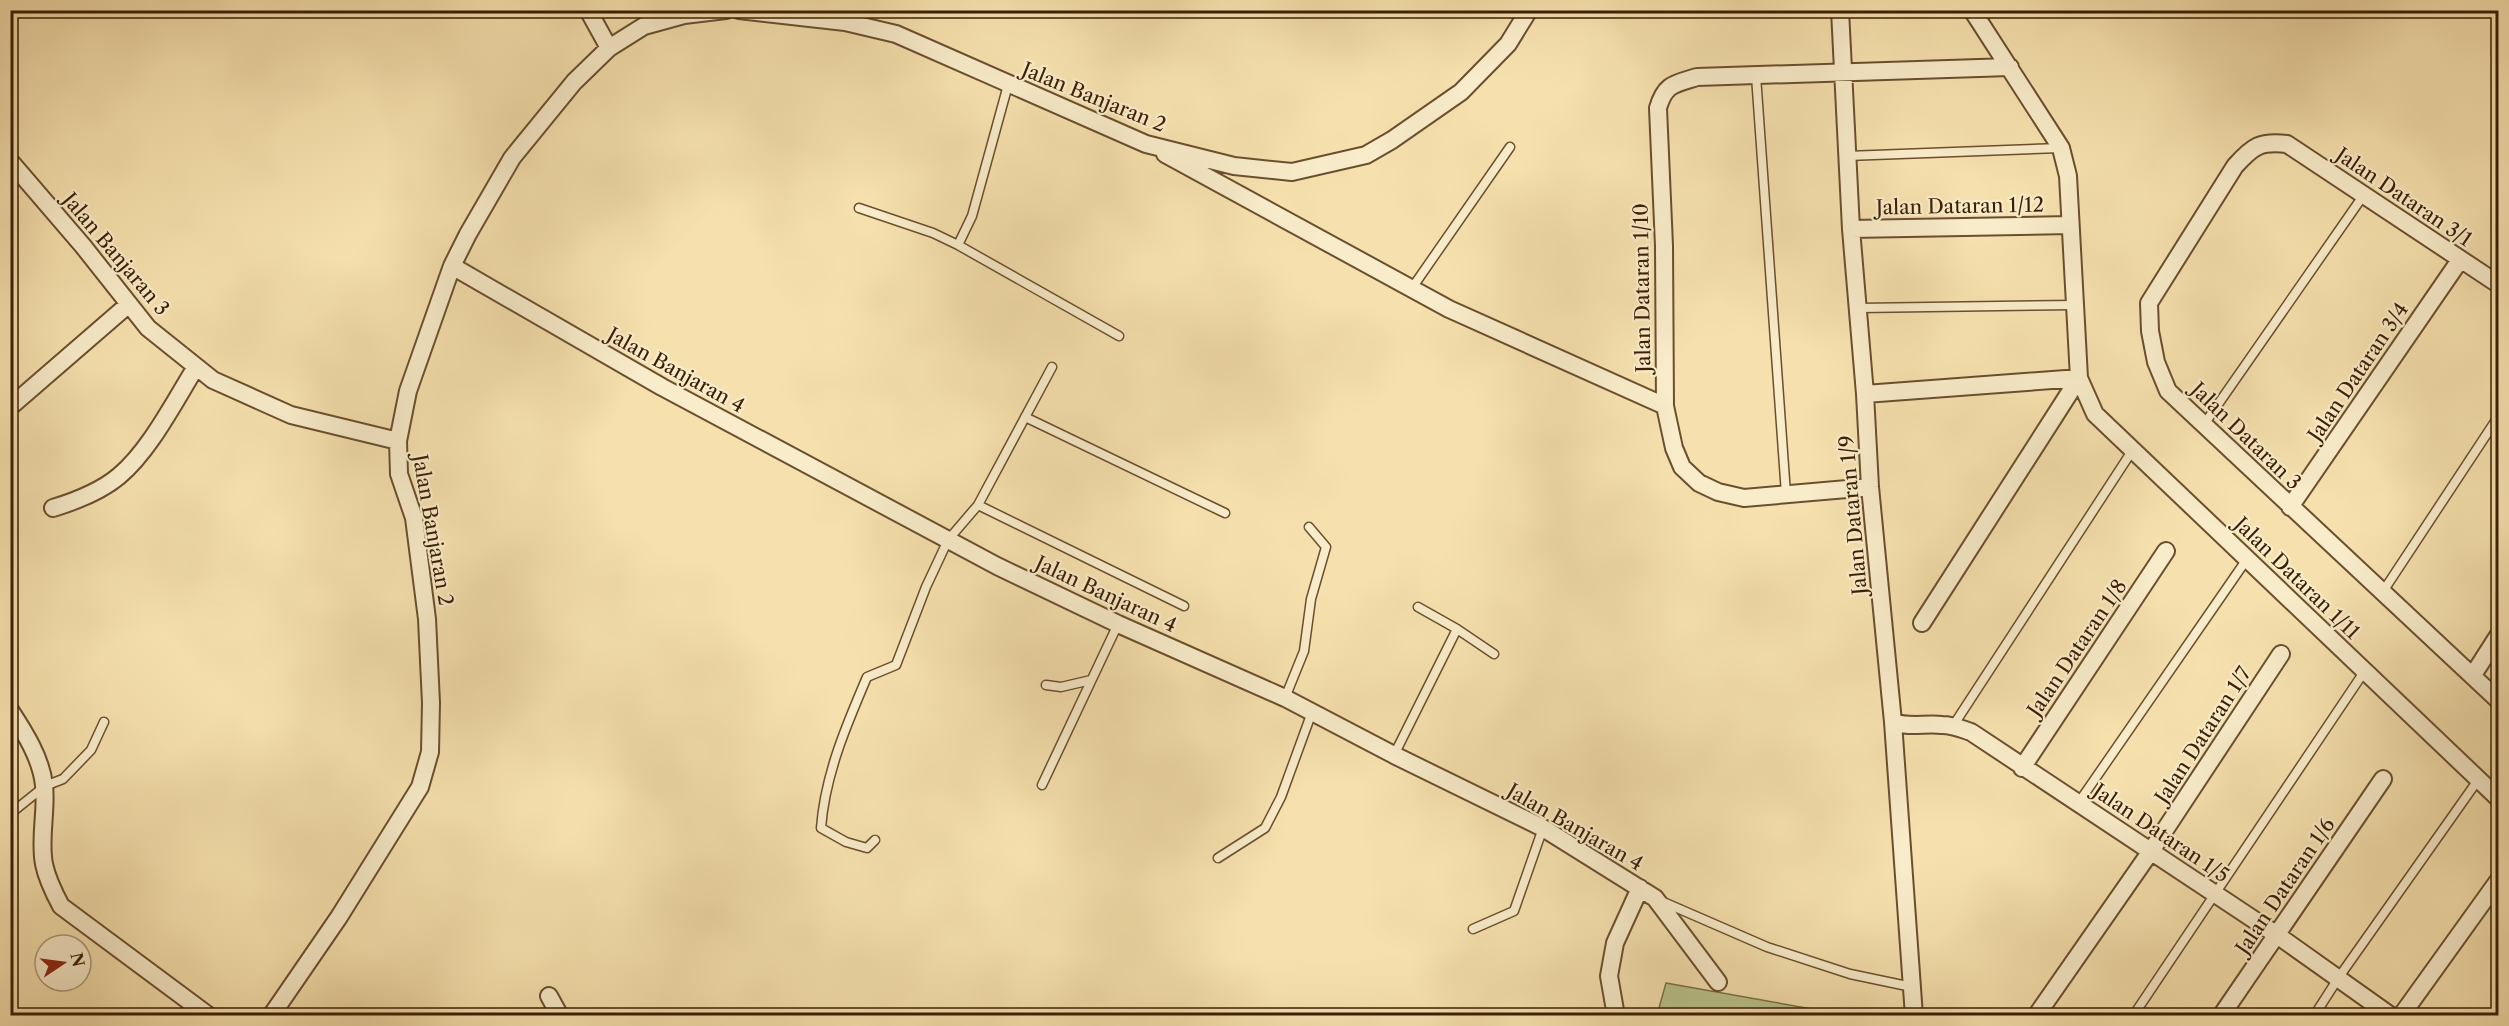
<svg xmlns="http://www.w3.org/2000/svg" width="2509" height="1026" font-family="'Libre Caslon Text',serif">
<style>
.green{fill:#bac38c;stroke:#7a7048;stroke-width:1.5}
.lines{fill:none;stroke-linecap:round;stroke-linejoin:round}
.service-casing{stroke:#6a4f2e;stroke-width:11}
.minor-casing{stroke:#6a4f2e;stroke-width:20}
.service{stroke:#f9ecca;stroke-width:8}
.minor{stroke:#f9ecca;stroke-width:16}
.labels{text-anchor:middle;stroke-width:4.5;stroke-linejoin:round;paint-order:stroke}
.street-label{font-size:20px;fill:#3b1e03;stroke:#f9ecca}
</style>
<rect width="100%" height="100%" fill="#f6e1ae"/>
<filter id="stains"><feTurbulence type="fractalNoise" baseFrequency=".00333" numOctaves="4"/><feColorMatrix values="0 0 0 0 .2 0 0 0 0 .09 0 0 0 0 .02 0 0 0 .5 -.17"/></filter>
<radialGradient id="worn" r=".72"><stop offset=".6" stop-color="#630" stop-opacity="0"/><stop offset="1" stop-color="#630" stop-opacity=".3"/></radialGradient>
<path class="green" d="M 1666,983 L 1846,1015 L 1657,1015 Z"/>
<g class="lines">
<g class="service-casing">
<path id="service" d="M 1756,76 L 1786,494
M 1847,156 L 2060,148
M 859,208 L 933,233 L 958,245 L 972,216 L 1008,85
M 958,245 L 1119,336
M 1412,288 L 1510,147
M 1859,308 L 2075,305
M 1025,417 L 1225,513
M 2205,423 L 2363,196
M 978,505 L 1184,606
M 2382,593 L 2498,417
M 1418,607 L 1457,629
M 1046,685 L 1061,687 L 1091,680
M 1285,698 L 1304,651 L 1311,599 L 1326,547 L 1309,527
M 1953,726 L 2132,451
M 1394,755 L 1457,629 L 1494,654
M 1042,785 L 1118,624
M 2079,802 L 2247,559
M 10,814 L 45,786 L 63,779 L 91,750 L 104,722
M 875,840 L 867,848 L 846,842 L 821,828 C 825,775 846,726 867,677 L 896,665 L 926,587 L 948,540 L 978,505 L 1052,367
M 1218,858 L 1265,828 L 1281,797 L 1312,712
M 1661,901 L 1767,947 L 1850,974 L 1912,987
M 1473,929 L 1514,911 L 1543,828
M 2133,1016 L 2364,672
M 2314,1016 L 2339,977 L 2478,780
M 2494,1016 L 2498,1008"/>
</g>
<g class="minor-casing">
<path id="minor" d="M 588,10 L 609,48
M 739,10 L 845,22 L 896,34 L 1146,144 L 1234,166 L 1292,172 L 1366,155 L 1392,140 L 1461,92 L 1508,44 L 1529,10
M 1840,10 L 1851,229 L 1865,394 L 1870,487 L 1893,722 L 1914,1016
M 1972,10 L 2061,148 L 2068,176 L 2079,378 L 2095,414 L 2498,798
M 1165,154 L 1449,309 L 1665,406
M 10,161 L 83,246 L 148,328 L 213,380 L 291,415 L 398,441
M 1851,229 L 2070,225
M 452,266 L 662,387 L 997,566 L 1118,624 L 1285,698 L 1394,755 L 1543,828 L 1655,898 L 1718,982
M 2498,284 L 2287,144 C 2260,141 2253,146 2235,166 L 2149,303 L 2150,331 L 2156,362 L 2168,391 L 2498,700
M 1865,394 L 2079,378
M 10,407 L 129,304
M 1870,487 L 1744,498 L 1718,492 L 1699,483 L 1682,467 L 1674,448 L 1665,406 L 1664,246 L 1658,108 C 1665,84 1674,84 1697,77 L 2010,67
M 2290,507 L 2460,260
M 53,508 C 76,501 100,492 119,476 C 150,450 174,402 196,367
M 1922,623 L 2079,378
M 2473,675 L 2498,636
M 10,710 C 25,733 41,758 44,785 C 47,811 39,838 44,864 C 47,879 54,893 61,906 L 209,1016
M 1893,722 C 1910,728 1925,723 1942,725 C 1953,725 1962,729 1971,732 L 2277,935 L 2391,1016
M 2022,768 L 2166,551
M 549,996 L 560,1016
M 271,1016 L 339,917 L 420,787 L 430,752 L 431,703 L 427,619 L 414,518 L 399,474 L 398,441 L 408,391 L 452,266 L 468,234 L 512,158 L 574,82 L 609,48 L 644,26 L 684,15 L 726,10
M 1616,1016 L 1609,976 L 1615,943 L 1640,888
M 2036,1016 L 2151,851 L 2281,654
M 2221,1016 L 2383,779
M 2401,1016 L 2498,881"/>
</g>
<use href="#service" class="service"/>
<use href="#minor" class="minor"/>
</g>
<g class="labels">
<g class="street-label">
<text transform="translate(1094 97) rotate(22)" y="7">Jalan Banjaran 2</text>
<text transform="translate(2404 197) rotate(34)" y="7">Jalan Dataran 3/1</text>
<text transform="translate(1960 206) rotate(-1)" y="7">Jalan Dataran 1/12</text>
<text transform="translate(116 254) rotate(50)" y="7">Jalan Banjaran 3</text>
<text transform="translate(1642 288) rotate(-91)" y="7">Jalan Dataran 1/10</text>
<text transform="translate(676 370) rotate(29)" y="7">Jalan Banjaran 4</text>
<text transform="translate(2358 372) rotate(-56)" y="7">Jalan Dataran 3/4</text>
<text transform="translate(2246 436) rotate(44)" y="7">Jalan Dataran 3</text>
<text transform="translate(1853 515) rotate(-95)" y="7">Jalan Dataran 1/9</text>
<text transform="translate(433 530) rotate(80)" y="7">Jalan Banjaran 2</text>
<text transform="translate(2297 578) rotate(44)" y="7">Jalan Dataran 1/11</text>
<text transform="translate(1106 594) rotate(25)" y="7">Jalan Banjaran 4</text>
<text transform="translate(2077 648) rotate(-56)" y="7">Jalan Dataran 1/8</text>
<text transform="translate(2203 735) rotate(-57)" y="7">Jalan Dataran 1/7</text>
<text transform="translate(1575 827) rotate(30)" y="7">Jalan Banjaran 4</text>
<text transform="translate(2161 833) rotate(34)" y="7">Jalan Dataran 1/5</text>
<text transform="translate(2285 886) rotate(-56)" y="7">Jalan Dataran 1/6</text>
</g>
</g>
<rect width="2509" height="1026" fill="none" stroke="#f6e1ae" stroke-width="36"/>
<rect x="12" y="12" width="2485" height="1002" fill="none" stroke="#3b1e03" stroke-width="3"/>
<rect x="18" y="18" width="2473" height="990" fill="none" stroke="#3b1e03" stroke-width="1.5"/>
<g transform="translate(63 963) rotate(77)"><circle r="28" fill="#f9ecca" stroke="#ad9a7a" stroke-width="1.5"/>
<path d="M0-4.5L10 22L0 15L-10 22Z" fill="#8f2418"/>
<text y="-9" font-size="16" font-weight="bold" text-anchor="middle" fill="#3b1e03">N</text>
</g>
<rect width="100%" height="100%" filter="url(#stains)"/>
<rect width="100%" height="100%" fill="url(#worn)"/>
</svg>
